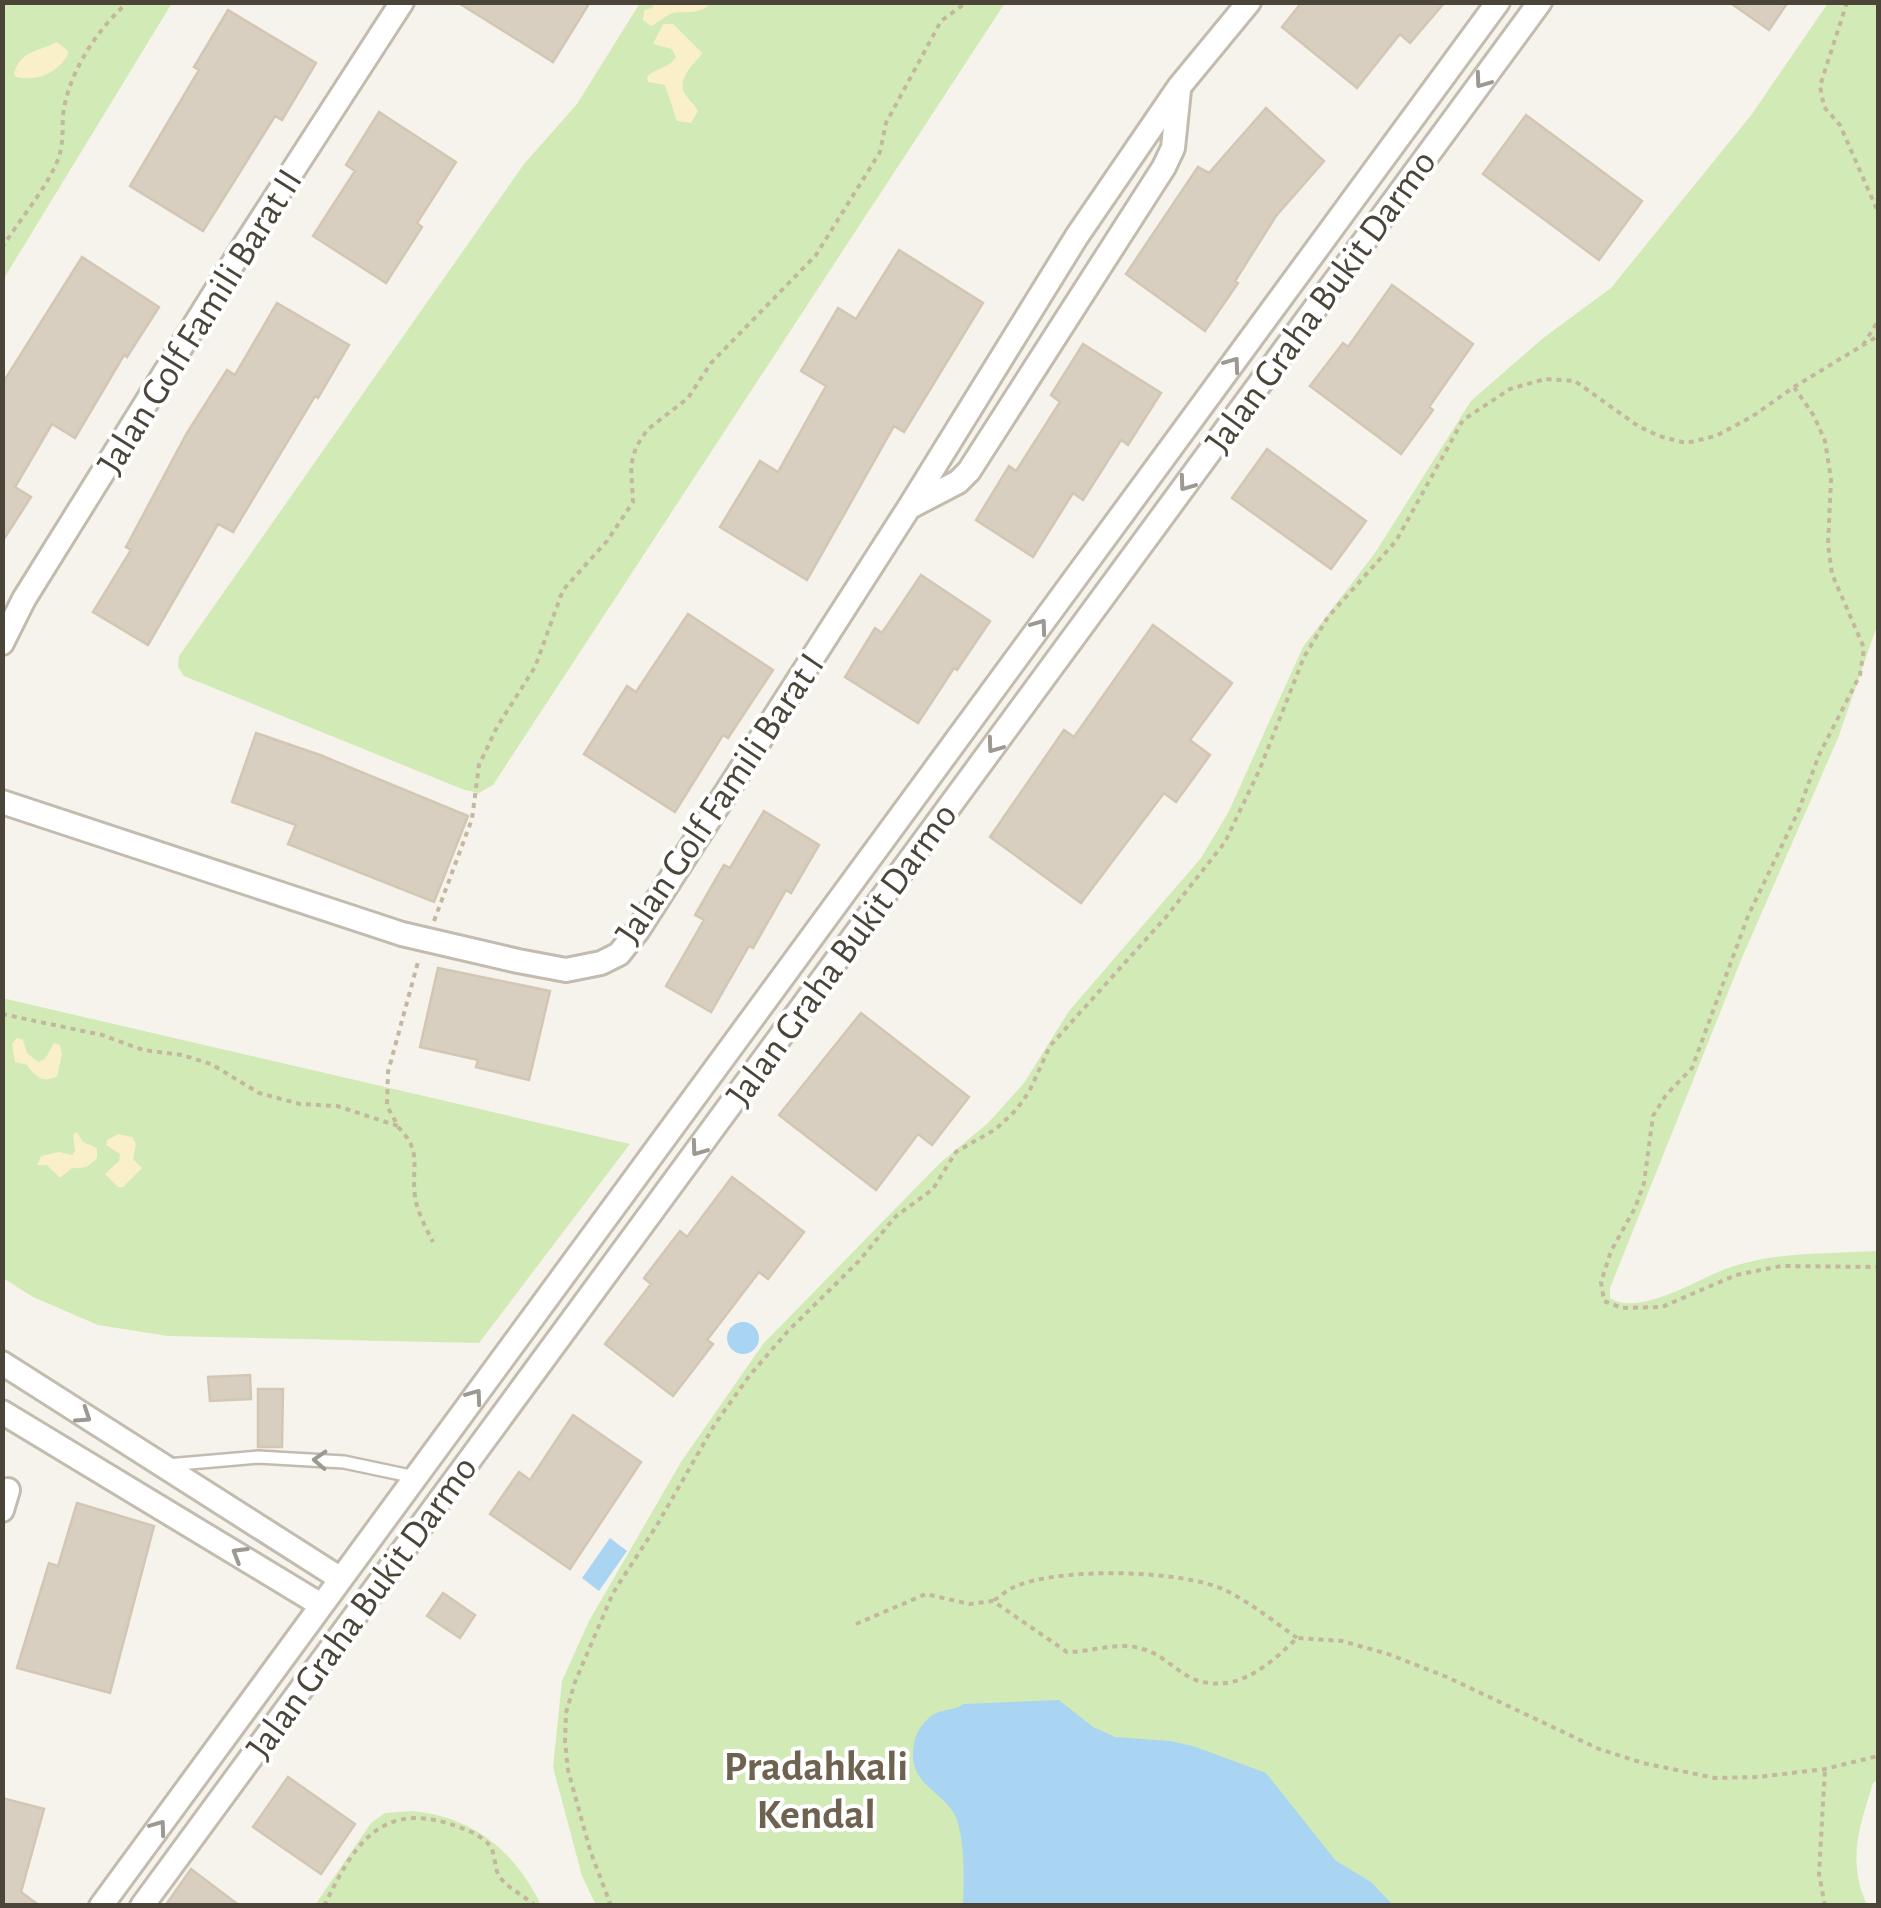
<svg xmlns="http://www.w3.org/2000/svg" width="1881" height="1908" font-family="'Alegreya Sans',sans-serif">
<style>
.green{fill:#d2eab5}
.sand{fill:#f9efc9}
.water{fill:#a9d4f2}
.building{fill:#d8cfc1;stroke:#d3c7b4;stroke-width:2.5}
.lines{fill:none;stroke-linecap:round;stroke-linejoin:round}
.service-casing{stroke:#c2bbae;stroke-width:16}
.minor-casing{stroke:#c2bbae;stroke-width:28}
.path{stroke:#c4b79f;stroke-width:4;stroke-dasharray:5 5;stroke-linecap:butt}
.service{stroke:#fff;stroke-width:11}
.minor{stroke:#fff;stroke-width:22}
.oneway{stroke:#9c9892}
.labels{text-anchor:middle;stroke-width:8;stroke-linejoin:round;paint-order:stroke}
.street-label{font-size:38px;fill:#4b4439;stroke:#fff}
.quarter-label{font-size:42px;font-weight:bold;fill:#6e6250;stroke:#fff}
</style>
<rect width="100%" height="100%" fill="#f6f3ec"/>
<path class="green" d="M 3,3 L 172,3 L 3,280 Z
M 640,3 L 1005,3 L 493,785 L 479,793 L 462,789 L 184,676 L 178,667 L 179,656 L 524,164 L 577,104 Z
M 1828,3 L 1878,3 L 1878,623 L 1838,738 L 1741,960 L 1610,1288 L 1610,1298 C 1636,1316 1693,1283 1718,1272 C 1766,1251 1827,1254 1878,1251 L 1878,1780 L 1873,1783 C 1859,1828 1847,1861 1867,1905 L 596,1905 L 582,1876 L 553,1767 L 562,1681 L 589,1621 L 681,1462 L 763,1344 L 940,1163 L 988,1123 L 1024,1083 L 1069,1011 L 1201,858 L 1228,813 L 1303,647 L 1375,553 L 1471,401 L 1542,339 L 1611,288 L 1752,114 Z
M 2,998 L 630,1144 L 479,1343 L 168,1336 L 98,1325 L 33,1297 L 3,1278 Z
M 412,1811 C 473,1817 514,1850 541,1905 L 315,1905 L 371,1823 L 385,1813 Z"/>
<path class="sand" d="M 655,3 L 655,2 L 711,3 C 699,15 688,11 673,13 C 666,15 658,23 651,26 L 643,20 L 644,10 L 652,8 Z
M 663,24 L 673,24 L 702,53 C 696,63 680,74 683,90 C 685,97 695,104 698,111 L 691,123 L 677,121 L 665,85 L 648,82 L 647,77 C 655,68 668,69 676,57 L 672,49 L 653,44 Z
M 57,42 L 69,52 C 60,72 38,82 16,77 L 14,73 C 21,50 38,52 57,42 Z
M 17,1038 L 23,1040 L 27,1053 L 38,1062 L 45,1059 L 54,1043 L 60,1045 L 62,1054 L 57,1076 C 44,1084 34,1076 27,1065 L 15,1062 L 12,1044 Z
M 77,1132 L 83,1142 L 97,1148 L 97,1158 C 89,1167 83,1169 72,1168 L 60,1178 L 47,1165 L 37,1165 L 41,1156 L 59,1152 L 72,1155 L 75,1151 L 73,1135 Z
M 118,1134 L 132,1137 L 136,1144 L 133,1159 L 142,1168 L 123,1187 L 118,1187 L 105,1174 L 119,1161 L 120,1154 L 106,1145 L 107,1140 Z"/>
<path class="water" d="M727 1338a16 16 0 1 1 32 0a16 16 0 1 1-32 0Z
M 610,1538 L 627,1551 L 599,1591 L 582,1578 Z
M 1059,1700 L 1093,1727 L 1115,1737 L 1170,1741 L 1193,1746 L 1266,1773 L 1336,1861 L 1371,1882 L 1393,1905 L 963,1905 C 964,1880 965,1845 957,1820 C 947,1792 911,1787 913,1752 C 914,1738 918,1727 929,1718 C 939,1708 952,1712 964,1704 Z"/>
<path class="building" d="M 457,2 L 590,2 L 553,62 Z
M 1302,2 L 1445,2 L 1410,43 L 1400,34 L 1357,88 L 1282,27 Z
M 1729,2 L 1788,2 L 1769,30 Z
M 228,10 L 316,63 L 282,120 L 275,116 L 203,231 L 130,186 L 199,70 L 194,67 Z
M 1266,108 L 1324,161 L 1276,216 L 1235,281 L 1238,283 L 1205,331 L 1126,274 L 1198,167 L 1209,173 Z
M 379,112 L 456,162 L 417,223 L 422,227 L 386,283 L 313,236 L 355,171 L 346,165 Z
M 1526,115 L 1642,201 L 1599,260 L 1483,174 Z
M 899,250 L 983,303 L 904,432 L 894,426 L 807,580 L 720,527 L 760,461 L 778,472 L 826,386 L 801,371 L 838,308 L 856,319 Z
M 82,257 L 159,307 L 127,357 L 124,355 L 75,438 L 52,424 L 15,487 L 31,497 L 2,542 L 2,384 Z
M 1392,285 L 1473,344 L 1429,407 L 1433,410 L 1401,454 L 1310,386 L 1343,343 L 1348,347 Z
M 277,303 L 349,345 L 318,398 L 315,396 L 233,532 L 218,524 L 148,645 L 93,612 L 131,550 L 126,547 L 187,433 L 227,370 L 235,375 Z
M 1083,344 L 1161,393 L 1128,445 L 1121,440 L 1083,500 L 1073,493 L 1033,557 L 976,520 L 1009,466 L 1016,471 L 1060,402 L 1051,395 Z
M 1267,449 L 1366,521 L 1331,569 L 1232,498 Z
M 921,575 L 990,621 L 957,670 L 954,668 L 918,723 L 845,677 L 875,628 L 882,633 Z
M 688,614 L 773,670 L 728,738 L 723,735 L 675,812 L 584,754 L 627,686 L 636,692 Z
M 1153,625 L 1232,683 L 1190,740 L 1210,755 L 1176,802 L 1164,793 L 1081,903 L 990,837 L 1064,730 L 1074,737 Z
M 256,733 L 320,755 L 468,816 L 434,902 L 288,844 L 296,825 L 232,802 Z
M 764,811 L 819,845 L 791,893 L 786,890 L 753,948 L 749,946 L 711,1012 L 666,986 L 704,920 L 695,915 L 724,865 L 730,868 Z
M 438,968 L 550,991 L 529,1080 L 476,1067 L 478,1060 L 420,1047 Z
M 861,1013 L 969,1097 L 932,1145 L 918,1134 L 876,1190 L 779,1115 Z
M 732,1177 L 804,1232 L 768,1279 L 759,1272 L 707,1340 L 713,1344 L 673,1396 L 605,1344 L 651,1284 L 644,1278 L 680,1231 L 687,1237 Z
M 250,1375 L 251,1399 L 210,1401 L 208,1377 Z
M 258,1389 L 283,1389 L 282,1447 L 258,1447 Z
M 573,1415 L 641,1462 L 570,1569 L 490,1514 L 519,1472 L 530,1480 Z
M 77,1503 L 154,1526 L 110,1693 L 17,1668 L 49,1563 L 58,1566 Z
M 443,1593 L 475,1615 L 460,1638 L 427,1616 Z
M 288,1777 L 355,1824 L 321,1874 L 253,1827 Z
M 2,1798 L 44,1809 L 21,1892 L 40,1906 L 2,1906 Z
M 191,1869 L 240,1906 L 165,1906 Z"/>
<g class="lines">
<g class="service-casing">
<path id="service" d="M 167,1465 L 258,1457 L 344,1462 L 415,1477"/>
</g>
<g class="minor-casing">
<path id="minor" d="M 912,506 L 958,482 L 969,471 L 1164,167 L 1173,148 L 1179,90
M 2,643 L 24,599 L 237,257 L 402,2
M 2,802 L 402,934 L 518,961 L 566,970 L 601,963 L 619,954 L 638,930 L 910,506 L 1077,236 L 1179,87 L 1249,2
M 2,1363 L 341,1579
M 2,1412 L 321,1605
M 2,1510 L 8,1490
M 101,1906 L 1498,2
M 142,1906 L 1540,2"/>
</g>
<path class="path" d="M 1847,2 L 1820,86 L 1824,107 L 1840,125 L 1878,212
M 2,248 C 19,220 44,192 57,162 C 64,145 62,133 63,116 C 67,75 97,29 128,2
M 1863,345 L 1878,321
M 1794,387 L 1814,416 L 1825,441 L 1831,479 L 1828,545 L 1832,574 L 1864,648 L 1860,675 L 1819,755 L 1798,812 L 1748,916 L 1692,1068 L 1666,1095 L 1653,1116 L 1644,1183 L 1635,1208 L 1611,1251 L 1601,1282 L 1604,1301 L 1622,1308 L 1662,1307 L 1736,1275 L 1781,1266 L 1878,1267
M 434,921 L 472,819 L 479,765 L 497,727 L 535,667 L 563,590 L 607,541 L 633,502 L 631,465 L 636,447 L 647,430 L 688,398 L 711,363 L 816,255 L 880,152 L 886,123 L 941,21 L 967,2
M 2,1014 L 102,1035 L 143,1050 L 182,1055 L 211,1064 L 259,1093 L 300,1104 L 337,1106 L 398,1126 L 387,1106 L 388,1072 L 418,962
M 398,1127 C 423,1152 411,1166 415,1196 C 417,1212 426,1228 433,1242
M 994,1600 C 1001,1596 1007,1590 1014,1587 C 1058,1567 1183,1569 1227,1591 C 1252,1604 1275,1622 1297,1638
M 856,1624 L 926,1594 L 969,1604 L 993,1601 L 1067,1652 C 1092,1652 1119,1641 1143,1649 C 1164,1655 1177,1673 1196,1680 C 1238,1694 1270,1664 1297,1638 L 1342,1641 L 1388,1654 L 1447,1677 L 1599,1749 L 1643,1763 L 1715,1778 L 1758,1777 L 1825,1769 L 1878,1756
M 324,1906 C 352,1849 378,1801 450,1824 C 463,1828 482,1835 490,1846 C 496,1855 494,1868 499,1876 C 508,1889 524,1895 535,1906
M 611,1906 L 590,1850 L 568,1770 L 565,1741 L 566,1713 L 575,1682 L 613,1593 L 657,1525 L 715,1424 L 750,1375 L 788,1331 L 859,1261 L 895,1217 L 933,1189 L 956,1152 L 996,1129 L 1016,1110 L 1029,1092 L 1050,1046 L 1166,917 L 1225,842 L 1259,771 L 1304,657 L 1328,617 L 1396,541 L 1463,420 L 1510,389 L 1545,379 L 1575,381 L 1638,426 L 1659,436 L 1686,443 L 1716,436 L 1753,416 L 1794,387 L 1878,336
M 1825,1906 L 1819,1874 L 1825,1769"/>
<use href="#service" class="service"/>
<use href="#minor" class="minor"/>
</g>
<defs><path id="oneway-chevron" d="M-2-3.5L2.5 0L-2 3.5" fill="none" stroke-width="1.6" stroke-linecap="round" stroke-linejoin="round" transform="scale(2.5)"/></defs>
<g class="oneway">
<use href="#oneway-chevron" transform="translate(1482 81) rotate(126)"/>
<use href="#oneway-chevron" transform="translate(1233 364) rotate(-54)"/>
<use href="#oneway-chevron" transform="translate(1186 484) rotate(126)"/>
<use href="#oneway-chevron" transform="translate(1040 626) rotate(-54)"/>
<use href="#oneway-chevron" transform="translate(994 746) rotate(126)"/>
<use href="#oneway-chevron" transform="translate(698 1149) rotate(126)"/>
<use href="#oneway-chevron" transform="translate(475 1396) rotate(-54)"/>
<use href="#oneway-chevron" transform="translate(84 1416) rotate(33)"/>
<use href="#oneway-chevron" transform="translate(320 1460) rotate(-177)"/>
<use href="#oneway-chevron" transform="translate(239 1554) rotate(-149)"/>
<use href="#oneway-chevron" transform="translate(159 1827) rotate(-54)"/>
</g>
<g class="labels">
<g class="street-label">
<text transform="translate(1320 301) rotate(-54)" y="13">Jalan Graha Bukit Darmo</text>
<text transform="translate(199 321) rotate(-58)" y="13">Jalan Golf Famili Barat II</text>
<text transform="translate(719 798) rotate(-56)" y="13">Jalan Golf Famili Barat I</text>
<text transform="translate(841 954) rotate(-54)" y="13">Jalan Graha Bukit Darmo</text>
<text transform="translate(361 1607) rotate(-54)" y="13">Jalan Graha Bukit Darmo</text>
</g>
<g class="quarter-label">
<text x="816" y="1780">Pradahkali<tspan x="816" dy="48">Kendal</tspan></text>
</g>
</g>
<rect width="1881" height="1908" fill="none" stroke="#4b4439" stroke-width="10"/>
</svg>
